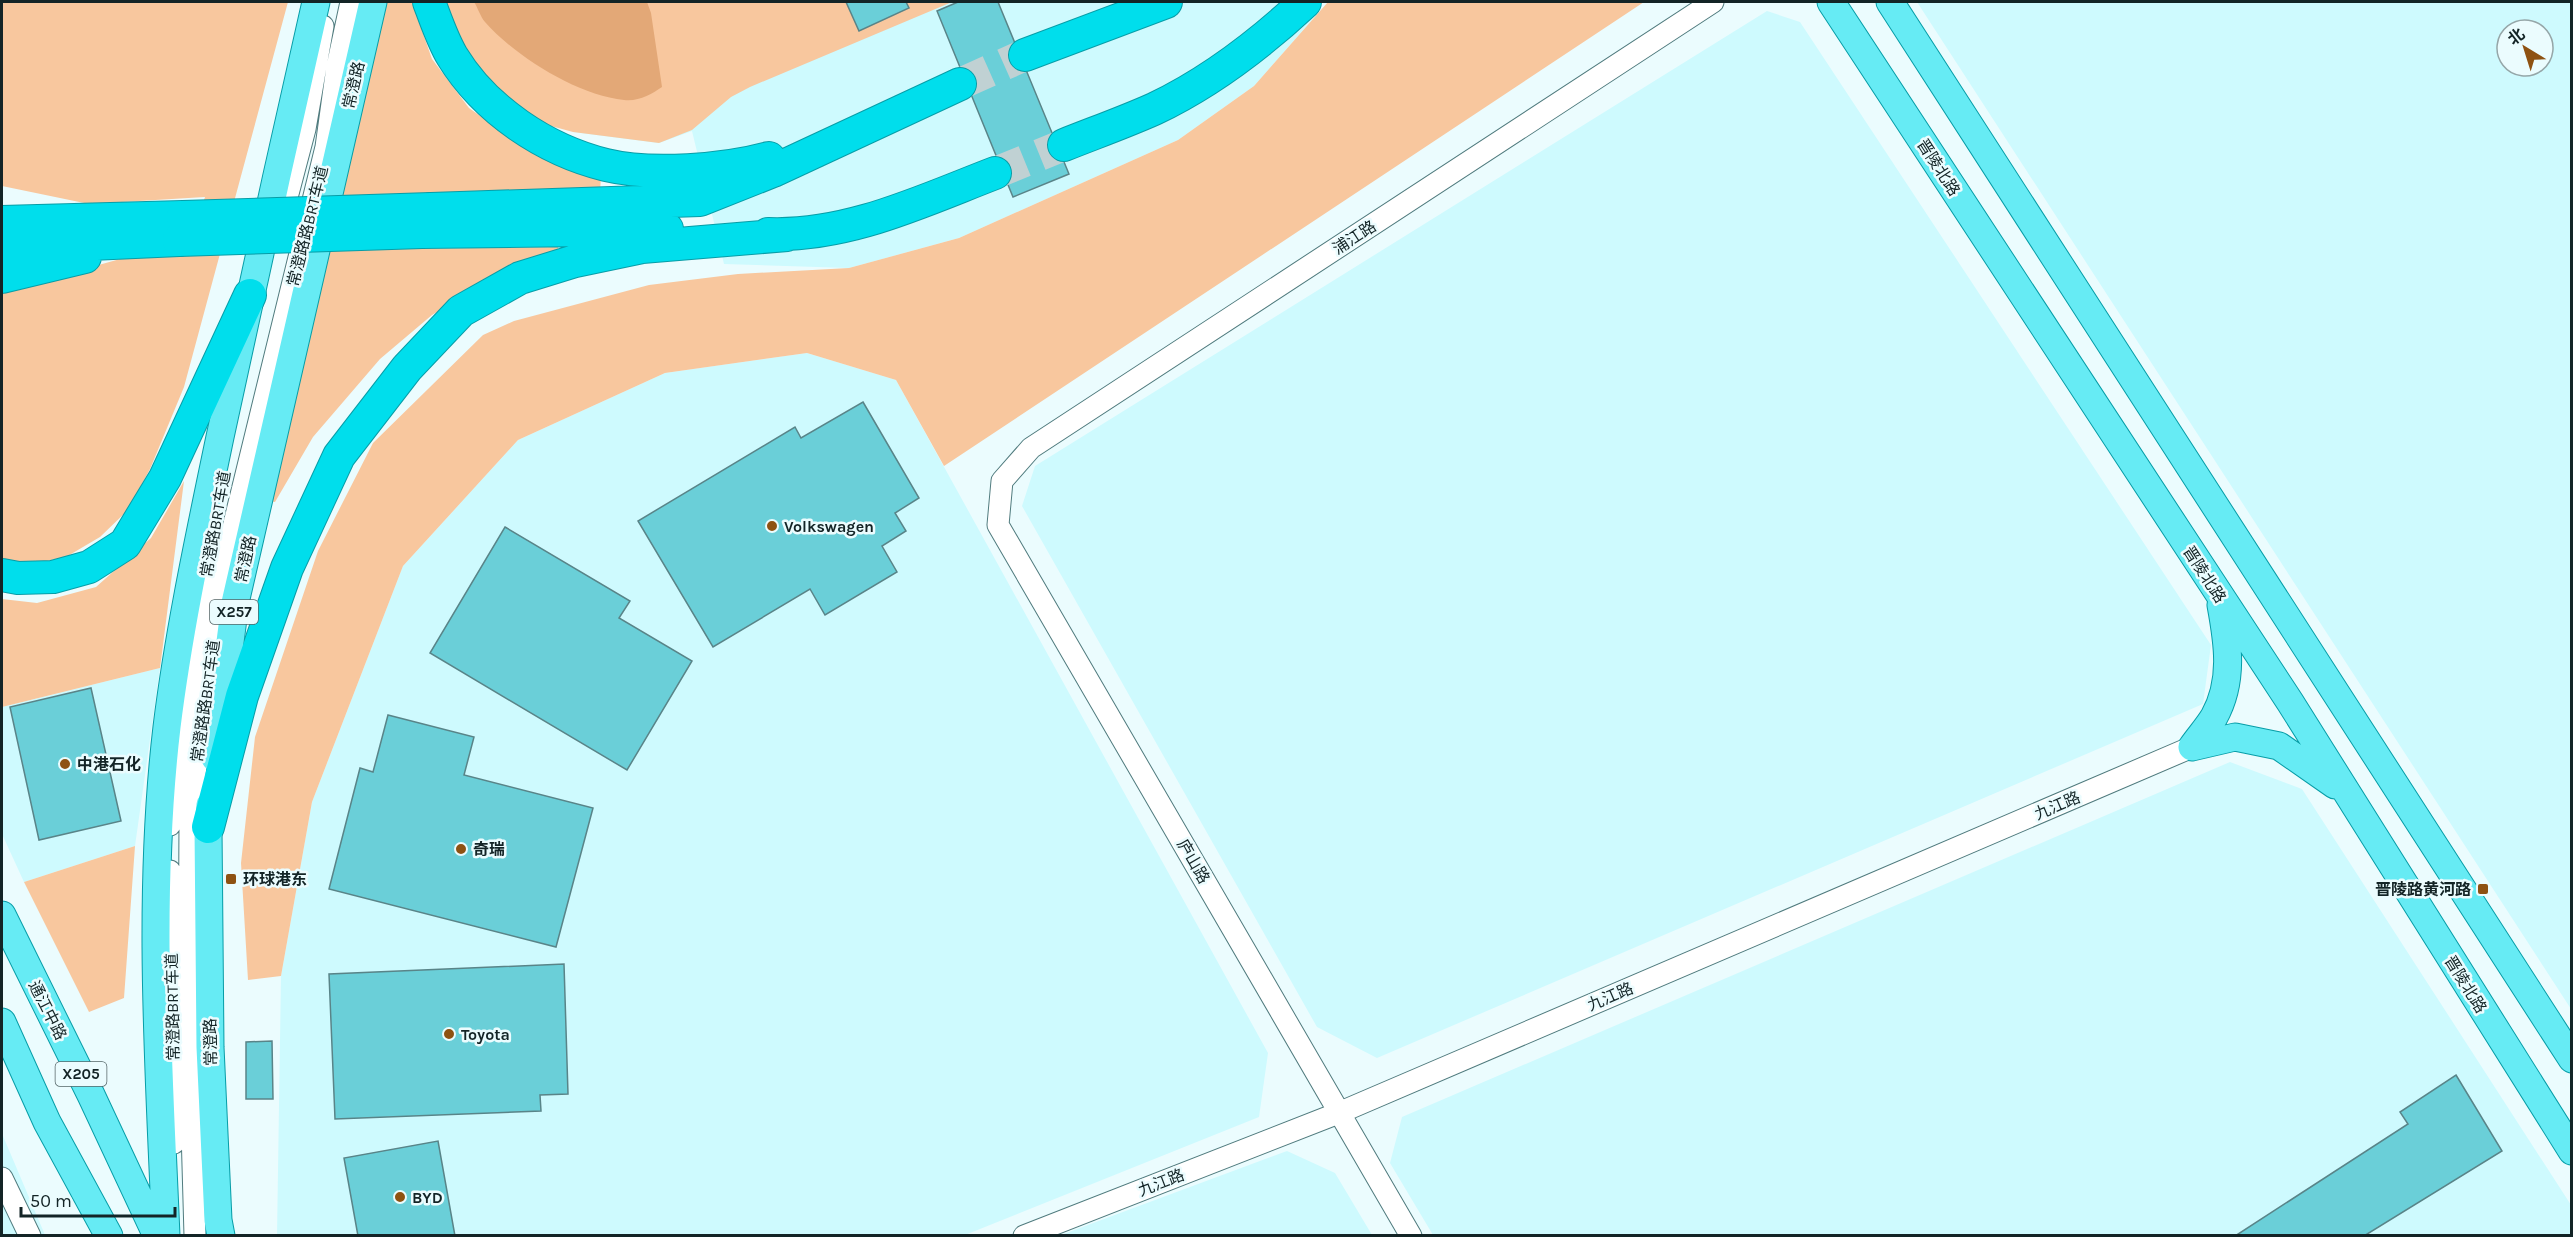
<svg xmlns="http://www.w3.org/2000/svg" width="2573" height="1237" font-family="Karla,'Noto Sans SC',sans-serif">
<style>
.built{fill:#cefafe;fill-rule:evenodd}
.green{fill:#f8c79e}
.water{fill:#e3a877}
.building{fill:#6acfd8;stroke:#598488;stroke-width:1.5}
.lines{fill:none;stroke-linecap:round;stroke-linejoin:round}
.highway-tunnel{stroke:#c0d1d3;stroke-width:32;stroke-dasharray:32 16;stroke-linecap:butt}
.minor-casing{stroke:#507b7e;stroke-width:23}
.major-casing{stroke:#079da7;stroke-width:29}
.highway-casing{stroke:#079da7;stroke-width:34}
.minor{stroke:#fff;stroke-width:21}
.major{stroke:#66ebf4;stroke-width:27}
.highway{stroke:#00deec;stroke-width:32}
.highway-bridge-casing{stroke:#079da7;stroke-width:34;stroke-linecap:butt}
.highway-bridge{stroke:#00deec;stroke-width:32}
.poi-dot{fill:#8e5212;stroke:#ebfcfe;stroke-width:2}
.labels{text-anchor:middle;stroke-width:5;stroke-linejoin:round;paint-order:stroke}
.shield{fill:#ebfcfe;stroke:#546567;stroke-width:1.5}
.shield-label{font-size:15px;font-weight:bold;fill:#132426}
.street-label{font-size:16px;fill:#132426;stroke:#ebfcfe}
.poi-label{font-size:16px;font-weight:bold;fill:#132426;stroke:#ebfcfe;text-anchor:start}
</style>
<rect width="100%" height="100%" fill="#ebfcfe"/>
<path class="built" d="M 438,2 L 1309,2 L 1317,14 L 1254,86 L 1178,140 L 959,238 L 849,268 L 724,264 L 692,131 L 659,143 L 573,132 Z
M 1917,2 L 2571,2 L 2571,1009 ZM 2507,30 L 2543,30 L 2543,66 L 2507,66 Z
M 1767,11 L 1800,22 L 2211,645 L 2203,704 L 1377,1058 L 1317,1027 L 1022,506 L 1035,466 Z
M 807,353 L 896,380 L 1268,1053 L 1259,1117 L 965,1235 L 277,1236 L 281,976 L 312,802 L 403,566 L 518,440 L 665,373 Z
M 160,668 L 135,846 L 24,882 L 2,834 L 2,707 Z
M 2230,762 L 2302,789 L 2571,1205 L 2571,1235 L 1433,1235 L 1390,1163 L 1402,1117 Z
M 2,1135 L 3,1136 L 45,1235 L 2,1235 Z
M 1287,1151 L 1335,1173 L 1372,1235 L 1061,1235 Z"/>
<path class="green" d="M 2,2 L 288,2 L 184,387 L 150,469 L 128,510 L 100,537 L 66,557 L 27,565 L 2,563 L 2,292 L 138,254 L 186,253 L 205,197 L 89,204 L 2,186 Z
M 381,2 L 412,2 L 432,59 L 469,108 L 518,143 L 601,177 L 600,191 L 335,199 Z
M 438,2 L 952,2 L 750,87 L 731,97 L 692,130 L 659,143 L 573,132 L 540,123 L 490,88 L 457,50 Z
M 1328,2 L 1644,2 L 944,466 L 896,380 L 807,353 L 665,373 L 518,440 L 403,566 L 312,802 L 281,976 L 248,980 L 241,863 L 255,737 L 318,551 L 373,443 L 483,335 L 514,321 L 649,285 L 738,274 L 849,268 L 959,238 L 1178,140 L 1254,86 Z
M 558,247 L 559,258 L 496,276 L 432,315 L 380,359 L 313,437 L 275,502 L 268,501 L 326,250 Z
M 184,481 L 160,668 L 2,707 L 2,599 L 37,603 L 96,587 L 151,538 Z
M 135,846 L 124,998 L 89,1012 L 24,882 Z"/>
<path class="water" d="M 474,2 L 647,2 L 651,13 L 662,87 C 652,94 638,102 624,100 C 577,95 516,57 485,22 C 480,16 478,8 474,2 Z"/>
<path class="building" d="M 846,2 L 906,2 L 909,8 L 859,31 Z
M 958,2 L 998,2 L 1069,174 L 1013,197 L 937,11 Z
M 863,402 L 919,498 L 895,513 L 906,531 L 882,546 L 897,572 L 825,615 L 810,589 L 713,647 L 638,521 L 795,427 L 801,438 Z
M 505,527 L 630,601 L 619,618 L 692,661 L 627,770 L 430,653 Z
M 91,688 L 121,821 L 39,840 L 10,707 Z
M 388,715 L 474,737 L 464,775 L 593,808 L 556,947 L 329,889 L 360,768 L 373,772 Z
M 564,964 L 568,1094 L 540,1095 L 541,1111 L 335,1119 L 329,974 Z
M 272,1041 L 273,1099 L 246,1099 L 246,1042 Z
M 2456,1075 L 2502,1151 L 2364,1236 L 2235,1236 L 2408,1124 L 2400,1112 Z
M 438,1141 L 455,1236 L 358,1236 L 344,1158 Z"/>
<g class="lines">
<path class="highway-tunnel" d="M 960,84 L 1025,55
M 995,173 L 1064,145"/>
<g class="minor-casing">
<path id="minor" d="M 280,224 L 305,129 L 323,26
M 170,825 L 209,550
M 170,871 L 174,1143
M 2,1178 L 30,1236
M 195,1236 L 189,1024 L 190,820 L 204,693 L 230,540 L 326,147 L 337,67 L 351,2
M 1024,1236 L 1341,1112 L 2192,747
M 1411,1236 L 998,525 L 1002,481 L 1031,448 L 1713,2"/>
</g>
<g class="major-casing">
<path id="major" d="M 1831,2 L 2290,702 L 2572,1151
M 1890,2 L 2572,1059
M 2192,747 L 2235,737 L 2279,746 L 2335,785
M 2192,747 C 2199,737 2208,727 2214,717 C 2234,681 2228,643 2221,605
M 215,758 L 235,603 L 373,2
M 210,805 L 208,827 L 210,1047 L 218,1220 L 221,1236
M 2,915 L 91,1095 L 157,1236
M 2,1022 L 47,1122 L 109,1236
M 166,1236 C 159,1067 147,896 167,727 C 179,630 200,533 220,437 C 251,291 283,147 316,2"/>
</g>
<g class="highway-casing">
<path id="highway" d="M 429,2 C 436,20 442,39 452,56 C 485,110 545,150 606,165 C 651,176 725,170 769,158
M 1025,55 L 1166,2
M 1064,145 C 1094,133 1125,122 1154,109 C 1211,82 1260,44 1305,2
M 431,209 L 700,200 L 773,171 L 960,84
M 2,222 L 183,217
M 422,232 L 667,229
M 768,234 C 848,237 922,201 995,173
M 2,248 L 179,240
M 2,277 L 85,257
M 2,575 L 18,578 L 53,577 L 89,567 L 125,544 L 165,478 L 250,295
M 208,827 L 242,696 L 287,568 L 339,456 L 407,368 L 461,311 L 520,278 L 575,261 L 642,247 L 787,235"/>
</g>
<use href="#minor" class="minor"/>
<use href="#major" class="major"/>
<use href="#highway" class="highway"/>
<g class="highway-bridge-casing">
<path id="highway-bridge" d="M 183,217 L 431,209
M 179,240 L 422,232"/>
</g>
<use href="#highway-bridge" class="highway-bridge"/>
</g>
<g class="poi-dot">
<circle cx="772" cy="526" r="6"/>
<circle cx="65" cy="764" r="6"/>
<circle cx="461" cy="849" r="6"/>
<rect x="225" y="873" width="12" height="12" rx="3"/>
<rect x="2477" y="883" width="12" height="12" rx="3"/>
<circle cx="449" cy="1034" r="6"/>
<circle cx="400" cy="1197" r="6"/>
</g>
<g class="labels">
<g class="shield">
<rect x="210" y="600" width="48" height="24" rx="4.5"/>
<rect x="55.5" y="1062" width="51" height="24" rx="4.5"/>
</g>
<g class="shield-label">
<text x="234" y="617">X257</text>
<text x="81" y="1079">X205</text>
</g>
<g class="street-label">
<text transform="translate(353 85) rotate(-77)" y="6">常澄路</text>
<text transform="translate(1939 167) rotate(57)" y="6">晋陵北路</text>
<text transform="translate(307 226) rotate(-76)" y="6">常澄路路BRT车道</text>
<text transform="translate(1354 237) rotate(-33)" y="6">浦江路</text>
<text transform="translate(215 524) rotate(-80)" y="6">常澄路BRT车道</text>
<text transform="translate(245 559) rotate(-78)" y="6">常澄路</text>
<text transform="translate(2205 574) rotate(57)" y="6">晋陵北路</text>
<text transform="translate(205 701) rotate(-82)" y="6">常澄路路BRT车道</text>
<text transform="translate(2057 805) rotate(-23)" y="6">九江路</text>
<text transform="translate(1194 861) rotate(60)" y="6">庐山路</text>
<text transform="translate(2466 984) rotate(58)" y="6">晋陵北路</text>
<text transform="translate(1610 996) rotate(-23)" y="6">九江路</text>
<text transform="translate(172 1007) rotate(-91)" y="6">常澄路BRT车道</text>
<text transform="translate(48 1010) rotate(63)" y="6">通江中路</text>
<text transform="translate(210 1042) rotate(-91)" y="6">常澄路</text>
<text transform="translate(1161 1182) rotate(-21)" y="6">九江路</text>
</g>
<g class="poi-label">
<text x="784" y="532">Volkswagen</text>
<text x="77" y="770">中港石化</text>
<text x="473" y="855">奇瑞</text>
<text x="243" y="885">环球港东</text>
<text x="2471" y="895" text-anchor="end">晋陵路黄河路</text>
<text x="461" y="1040">Toyota</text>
<text x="412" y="1203">BYD</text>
</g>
</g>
<rect width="2573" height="1237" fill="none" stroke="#132426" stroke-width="6"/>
<g transform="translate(2525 48) rotate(322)"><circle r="28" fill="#ebfcfe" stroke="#95a6a8" stroke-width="1.5"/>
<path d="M0-4.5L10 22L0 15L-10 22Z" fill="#8e5212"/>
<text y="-9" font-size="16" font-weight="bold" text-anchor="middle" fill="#132426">北</text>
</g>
<path d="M21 1207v9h154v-9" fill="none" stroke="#132426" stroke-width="3"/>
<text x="30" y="1207" font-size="18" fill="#132426" stroke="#ebfcfe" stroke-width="4.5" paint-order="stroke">50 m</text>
</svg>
